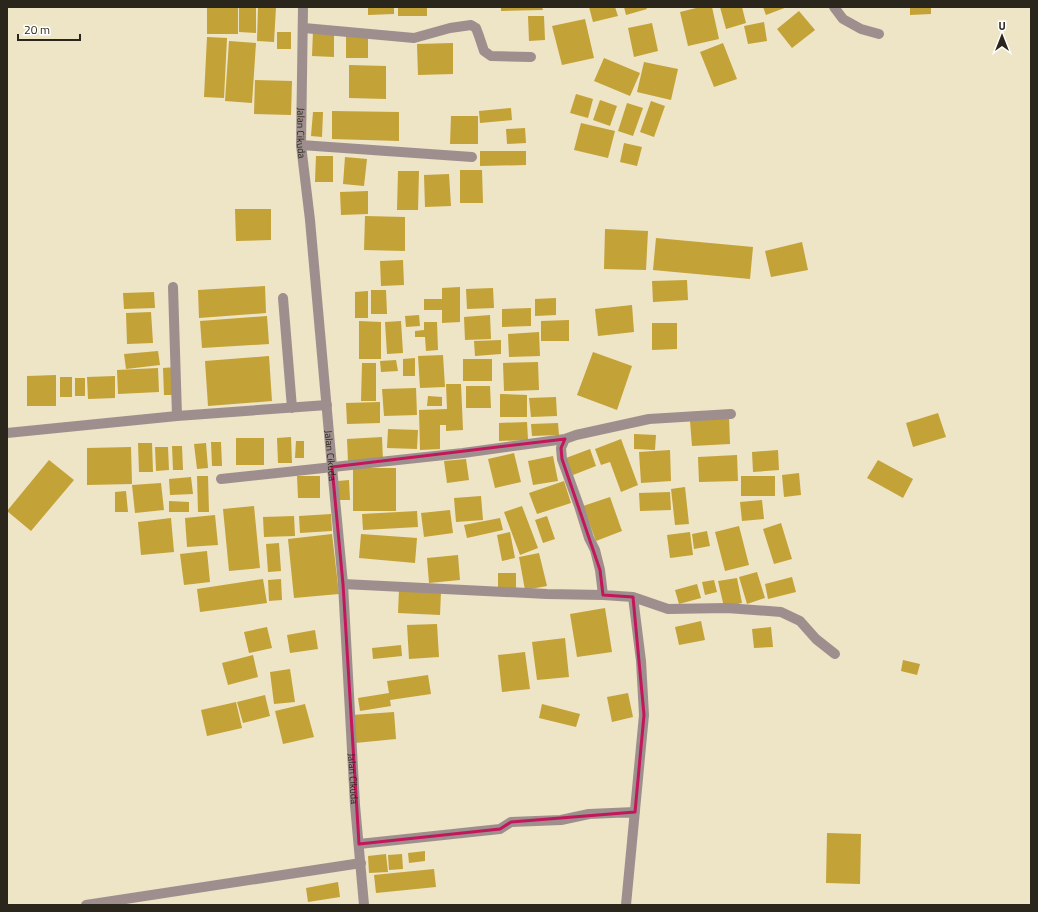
<svg xmlns="http://www.w3.org/2000/svg" width="1038" height="912" font-family="'Titillium Web',sans-serif">
<style>
.building{fill:#c3a237}
.lines{fill:none;stroke-linecap:round;stroke-linejoin:round}
.minor{stroke:#9e8f8e;stroke-width:10}
.tertiary{stroke:#9e8f8e;stroke-width:10}
.marked{fill:none;stroke:#c2185b;stroke-width:3;stroke-linejoin:round}
.labels{text-anchor:middle;stroke-width:3.5;stroke-linejoin:round;paint-order:stroke}
.street-label{font-size:10px;fill:#2a261b;stroke:#fff}
</style>
<rect width="100%" height="100%" fill="#eee4c6"/>
<path class="building" d="M 207,7 L 238,7 L 238,34 L 207,34 Z
M 239,7 L 256,7 L 256,33 L 239,32 Z
M 258,7 L 276,7 L 274,42 L 257,41 Z
M 368,7 L 394,7 L 394,14 L 368,15 Z
M 398,7 L 427,7 L 427,16 L 398,16 Z
M 501,7 L 542,7 L 543,10 L 501,11 Z
M 589,7 L 615,7 L 618,16 L 593,22 Z
M 624,7 L 646,7 L 647,9 L 626,15 Z
M 700,7 L 712,7 L 719,39 L 688,46 L 680,12 Z
M 720,7 L 742,7 L 746,23 L 726,29 Z
M 763,7 L 787,7 L 766,15 Z
M 910,7 L 931,7 L 931,14 L 910,15 Z
M 799,11 L 815,30 L 792,48 L 777,29 Z
M 528,16 L 544,16 L 545,40 L 529,41 Z
M 585,19 L 594,58 L 562,65 L 552,26 Z
M 764,22 L 767,41 L 748,44 L 744,26 Z
M 652,23 L 658,51 L 634,57 L 628,28 Z
M 313,31 L 334,32 L 334,57 L 312,56 Z
M 277,32 L 291,32 L 291,49 L 277,49 Z
M 346,34 L 368,34 L 368,58 L 346,58 Z
M 207,37 L 227,38 L 224,98 L 204,97 Z
M 229,41 L 256,43 L 252,103 L 225,101 Z
M 453,43 L 453,74 L 418,75 L 417,44 Z
M 723,43 L 737,79 L 714,87 L 700,52 Z
M 604,58 L 640,73 L 630,96 L 594,81 Z
M 644,62 L 678,69 L 671,100 L 637,92 Z
M 349,65 L 386,66 L 386,99 L 349,98 Z
M 255,80 L 292,81 L 291,115 L 254,114 Z
M 576,94 L 593,99 L 588,118 L 570,113 Z
M 600,100 L 617,106 L 610,126 L 593,120 Z
M 651,101 L 665,106 L 654,137 L 640,132 Z
M 627,103 L 643,108 L 633,136 L 618,131 Z
M 511,108 L 512,120 L 480,123 L 479,111 Z
M 332,111 L 399,112 L 399,141 L 332,139 Z
M 313,112 L 323,112 L 322,137 L 311,136 Z
M 451,116 L 478,116 L 478,144 L 450,144 Z
M 581,123 L 615,131 L 608,158 L 574,150 Z
M 525,128 L 526,143 L 507,144 L 506,129 Z
M 624,143 L 642,147 L 637,166 L 620,162 Z
M 480,151 L 526,151 L 526,165 L 480,166 Z
M 316,156 L 333,156 L 333,182 L 315,182 Z
M 345,157 L 367,159 L 364,186 L 343,184 Z
M 460,170 L 482,170 L 483,203 L 460,203 Z
M 398,171 L 419,171 L 418,210 L 397,210 Z
M 449,174 L 451,206 L 425,207 L 424,175 Z
M 368,191 L 368,214 L 341,215 L 340,192 Z
M 235,209 L 271,209 L 271,240 L 236,241 Z
M 365,216 L 405,217 L 405,251 L 364,250 Z
M 605,229 L 648,231 L 646,270 L 604,269 Z
M 656,238 L 753,247 L 750,279 L 653,270 Z
M 802,242 L 808,270 L 771,277 L 765,251 Z
M 403,260 L 404,285 L 381,286 L 380,261 Z
M 687,280 L 688,300 L 653,302 L 652,281 Z
M 265,286 L 266,313 L 199,318 L 198,290 Z
M 460,287 L 460,322 L 442,323 L 442,310 L 424,310 L 424,299 L 442,299 L 442,288 Z
M 493,288 L 494,308 L 467,309 L 466,289 Z
M 371,290 L 386,290 L 387,314 L 371,314 Z
M 368,291 L 368,318 L 355,318 L 355,292 Z
M 154,292 L 155,308 L 124,309 L 123,293 Z
M 556,298 L 556,315 L 535,316 L 535,299 Z
M 632,305 L 634,332 L 598,336 L 595,309 Z
M 531,308 L 531,326 L 502,327 L 502,309 Z
M 151,312 L 153,343 L 127,344 L 126,313 Z
M 419,315 L 420,326 L 406,327 L 405,316 Z
M 490,315 L 491,339 L 465,340 L 464,317 Z
M 267,316 L 269,344 L 202,348 L 200,321 Z
M 569,320 L 569,341 L 541,341 L 541,321 Z
M 359,321 L 381,322 L 381,359 L 359,359 Z
M 401,321 L 403,353 L 387,354 L 385,322 Z
M 424,322 L 437,322 L 438,350 L 426,351 L 425,337 L 415,337 L 415,331 L 424,330 Z
M 652,323 L 677,323 L 677,349 L 652,350 Z
M 539,332 L 540,356 L 509,357 L 508,334 Z
M 501,340 L 501,354 L 475,356 L 474,341 Z
M 158,351 L 160,365 L 126,369 L 124,354 Z
M 593,352 L 632,366 L 617,410 L 577,395 Z
M 443,355 L 445,387 L 420,388 L 418,356 Z
M 269,356 L 272,401 L 208,406 L 205,361 Z
M 415,358 L 415,376 L 403,376 L 403,359 Z
M 463,359 L 492,359 L 492,381 L 463,381 Z
M 396,360 L 398,371 L 381,372 L 380,361 Z
M 538,362 L 539,390 L 504,391 L 503,363 Z
M 362,363 L 376,363 L 376,401 L 361,401 Z
M 176,367 L 177,395 L 164,395 L 163,368 Z
M 158,368 L 159,392 L 118,394 L 117,370 Z
M 56,375 L 56,406 L 27,406 L 27,376 Z
M 115,376 L 115,398 L 88,399 L 87,377 Z
M 60,377 L 72,377 L 72,397 L 60,397 Z
M 75,378 L 85,378 L 85,396 L 75,396 Z
M 446,384 L 461,384 L 463,430 L 446,431 L 446,425 L 440,425 L 440,449 L 420,450 L 419,410 L 447,409 Z
M 466,386 L 490,386 L 491,408 L 466,408 Z
M 416,388 L 417,415 L 384,416 L 382,389 Z
M 500,394 L 527,395 L 527,417 L 500,417 Z
M 428,396 L 442,397 L 442,406 L 427,406 Z
M 556,397 L 557,416 L 531,417 L 529,398 Z
M 380,402 L 380,423 L 347,424 L 346,403 Z
M 938,413 L 946,437 L 913,447 L 906,423 Z
M 729,417 L 730,444 L 692,446 L 690,421 Z
M 527,422 L 528,440 L 499,441 L 499,423 Z
M 558,423 L 559,435 L 532,436 L 531,424 Z
M 388,429 L 418,430 L 417,449 L 387,448 Z
M 634,434 L 656,435 L 655,450 L 634,449 Z
M 291,437 L 292,463 L 278,463 L 277,438 Z
M 382,437 L 383,461 L 348,462 L 347,439 Z
M 236,438 L 264,438 L 264,465 L 236,465 Z
M 621,439 L 638,485 L 621,492 L 610,462 L 601,465 L 595,449 Z
M 296,441 L 304,441 L 304,458 L 295,458 Z
M 211,442 L 221,442 L 222,466 L 212,466 Z
M 138,443 L 152,443 L 153,472 L 139,472 Z
M 206,443 L 208,468 L 197,469 L 194,444 Z
M 172,446 L 182,446 L 183,470 L 173,470 Z
M 131,447 L 132,484 L 87,485 L 87,448 Z
M 155,447 L 168,447 L 169,470 L 156,471 Z
M 590,449 L 596,466 L 573,475 L 566,458 Z
M 670,450 L 671,481 L 641,483 L 639,452 Z
M 778,450 L 779,470 L 753,472 L 752,452 Z
M 514,453 L 521,482 L 495,488 L 488,459 Z
M 737,455 L 738,481 L 699,482 L 698,457 Z
M 553,456 L 558,481 L 533,485 L 528,461 Z
M 466,459 L 469,480 L 447,483 L 444,461 Z
M 49,460 L 74,480 L 31,531 L 7,511 Z
M 878,460 L 913,479 L 903,498 L 867,478 Z
M 353,468 L 396,468 L 396,511 L 353,511 Z
M 799,473 L 801,495 L 784,497 L 782,475 Z
M 197,476 L 208,476 L 209,512 L 198,512 Z
M 297,476 L 320,476 L 320,498 L 298,498 Z
M 741,476 L 775,476 L 775,496 L 741,496 Z
M 191,477 L 193,494 L 170,495 L 169,479 Z
M 349,480 L 350,500 L 339,500 L 338,481 Z
M 564,481 L 571,503 L 537,514 L 529,493 Z
M 161,483 L 164,510 L 135,513 L 132,485 Z
M 685,487 L 689,524 L 675,525 L 671,489 Z
M 126,491 L 128,512 L 115,512 L 115,492 Z
M 670,492 L 671,510 L 640,511 L 639,493 Z
M 481,496 L 483,520 L 456,522 L 454,498 Z
M 610,497 L 622,531 L 596,541 L 583,506 Z
M 762,500 L 764,519 L 742,521 L 740,502 Z
M 169,501 L 189,502 L 189,512 L 169,512 Z
M 254,506 L 260,568 L 229,571 L 223,509 Z
M 522,506 L 538,548 L 520,555 L 504,512 Z
M 450,510 L 453,533 L 424,537 L 421,513 Z
M 417,511 L 418,527 L 363,530 L 362,514 Z
M 331,514 L 332,531 L 300,533 L 299,516 Z
M 215,515 L 218,545 L 187,547 L 185,518 Z
M 294,516 L 295,536 L 264,537 L 263,517 Z
M 547,516 L 555,539 L 543,543 L 535,520 Z
M 171,518 L 174,552 L 141,555 L 138,522 Z
M 500,518 L 503,530 L 467,538 L 464,525 Z
M 781,523 L 792,559 L 774,564 L 763,529 Z
M 739,526 L 749,565 L 725,571 L 715,532 Z
M 707,531 L 710,546 L 694,549 L 692,534 Z
M 510,532 L 515,558 L 502,561 L 497,535 Z
M 690,532 L 693,555 L 670,558 L 667,535 Z
M 332,534 L 339,594 L 294,598 L 288,539 Z
M 361,534 L 417,538 L 415,563 L 359,558 Z
M 279,543 L 281,571 L 268,572 L 266,544 Z
M 207,551 L 210,582 L 184,585 L 180,554 Z
M 539,553 L 547,586 L 525,590 L 519,557 Z
M 458,555 L 460,580 L 429,583 L 427,558 Z
M 757,572 L 765,598 L 747,604 L 739,577 Z
M 498,573 L 516,573 L 516,589 L 498,589 Z
M 792,577 L 796,592 L 768,599 L 765,584 Z
M 737,578 L 742,603 L 724,607 L 718,581 Z
M 263,579 L 267,603 L 200,612 L 197,589 Z
M 281,579 L 282,600 L 269,601 L 268,580 Z
M 714,580 L 717,592 L 705,595 L 702,582 Z
M 697,584 L 701,598 L 679,604 L 675,590 Z
M 399,590 L 441,592 L 440,615 L 398,613 Z
M 605,608 L 612,652 L 577,657 L 570,614 Z
M 701,621 L 705,640 L 679,645 L 675,627 Z
M 437,624 L 439,657 L 409,659 L 407,625 Z
M 267,627 L 272,648 L 249,653 L 244,632 Z
M 771,627 L 773,647 L 754,648 L 752,629 Z
M 315,630 L 318,649 L 290,653 L 287,635 Z
M 565,638 L 569,677 L 537,680 L 532,642 Z
M 401,645 L 402,656 L 373,659 L 372,648 Z
M 525,652 L 530,689 L 502,692 L 498,655 Z
M 253,655 L 258,677 L 228,685 L 222,663 Z
M 903,660 L 920,664 L 917,675 L 901,671 Z
M 290,669 L 295,702 L 274,704 L 270,672 Z
M 428,675 L 431,694 L 390,700 L 391,706 L 360,711 L 358,698 L 389,693 L 387,681 Z
M 628,693 L 633,717 L 612,722 L 607,697 Z
M 265,695 L 270,716 L 243,723 L 237,702 Z
M 236,702 L 242,728 L 207,736 L 201,710 Z
M 305,704 L 314,737 L 283,744 L 275,711 Z
M 542,704 L 580,714 L 576,727 L 539,718 Z
M 394,712 L 396,739 L 355,743 L 352,715 Z
M 827,833 L 861,834 L 860,884 L 826,883 Z
M 425,851 L 425,861 L 409,863 L 408,853 Z
M 386,854 L 388,872 L 369,873 L 368,856 Z
M 402,854 L 403,869 L 389,870 L 388,855 Z
M 434,869 L 436,887 L 376,893 L 374,875 Z
M 338,882 L 340,897 L 308,902 L 306,888 Z"/>
<g class="lines">
<path class="minor" d="M 834,7 L 843,19 L 861,29 L 879,34
M 304,28 L 414,38 L 450,28 L 471,25 L 476,28 L 479,36 L 484,51 L 491,56 L 531,57
M 301,145 L 472,157
M 173,287 L 177,416
M 283,298 L 292,408
M 7,433 L 177,416 L 327,405
M 565,439 L 561,448 L 562,459 L 579,506 L 589,538 L 595,550 L 600,570 L 603,595
M 221,479 L 463,453 L 565,439 L 576,435 L 649,419 L 731,414
M 343,584 L 547,594 L 603,595 L 633,597 L 668,609 L 727,608 L 781,612 L 800,621 L 816,639 L 835,654
M 359,844 L 500,829 L 511,822 L 561,820 L 589,814 L 635,812
M 86,905 L 361,863
M 626,905 L 644,715 L 641,661 L 633,597"/>
<path class="tertiary" id="s1" d="M 303,7 L 301,145 L 310,220 L 332,467 L 343,584 L 355,805 L 364,905"/>
</g>
<path class="marked" d="M 565,439 L 561,448 L 562,459 L 600,570 L 603,595 L 633,597 L 644,715 L 635,812 L 511,822 L 500,829 L 359,844 L 343,584 L 332,467 Z"/>
<g class="labels">
<g class="street-label">
<text dy="4" stroke="none"><textPath href="#s1" startOffset="126">Jalan Cikuda</textPath></text>
<text dy="4" stroke="none"><textPath href="#s1" startOffset="450">Jalan Cikuda</textPath></text>
<text dy="4" stroke="none"><textPath href="#s1" startOffset="774">Jalan Cikuda</textPath></text>
</g>
</g>
<rect width="1038" height="912" fill="none" stroke="#2a261b" stroke-width="16"/>
<g transform="translate(1002 36)" stroke="#ffffff" stroke-width="3" paint-order="stroke">
<path d="M0-3L7 15L0 10L-7 15Z" fill="#2a261b"/>
<text y="-6" font-size="11" font-weight="bold" text-anchor="middle" fill="#2a261b">U</text>
</g>
<path d="M18 34v6h62v-6" fill="none" stroke="#2a261b" stroke-width="2"/>
<text x="24" y="34" font-size="12" fill="#2a261b" stroke="#ffffff" stroke-width="3" paint-order="stroke">20 m</text>
</svg>
